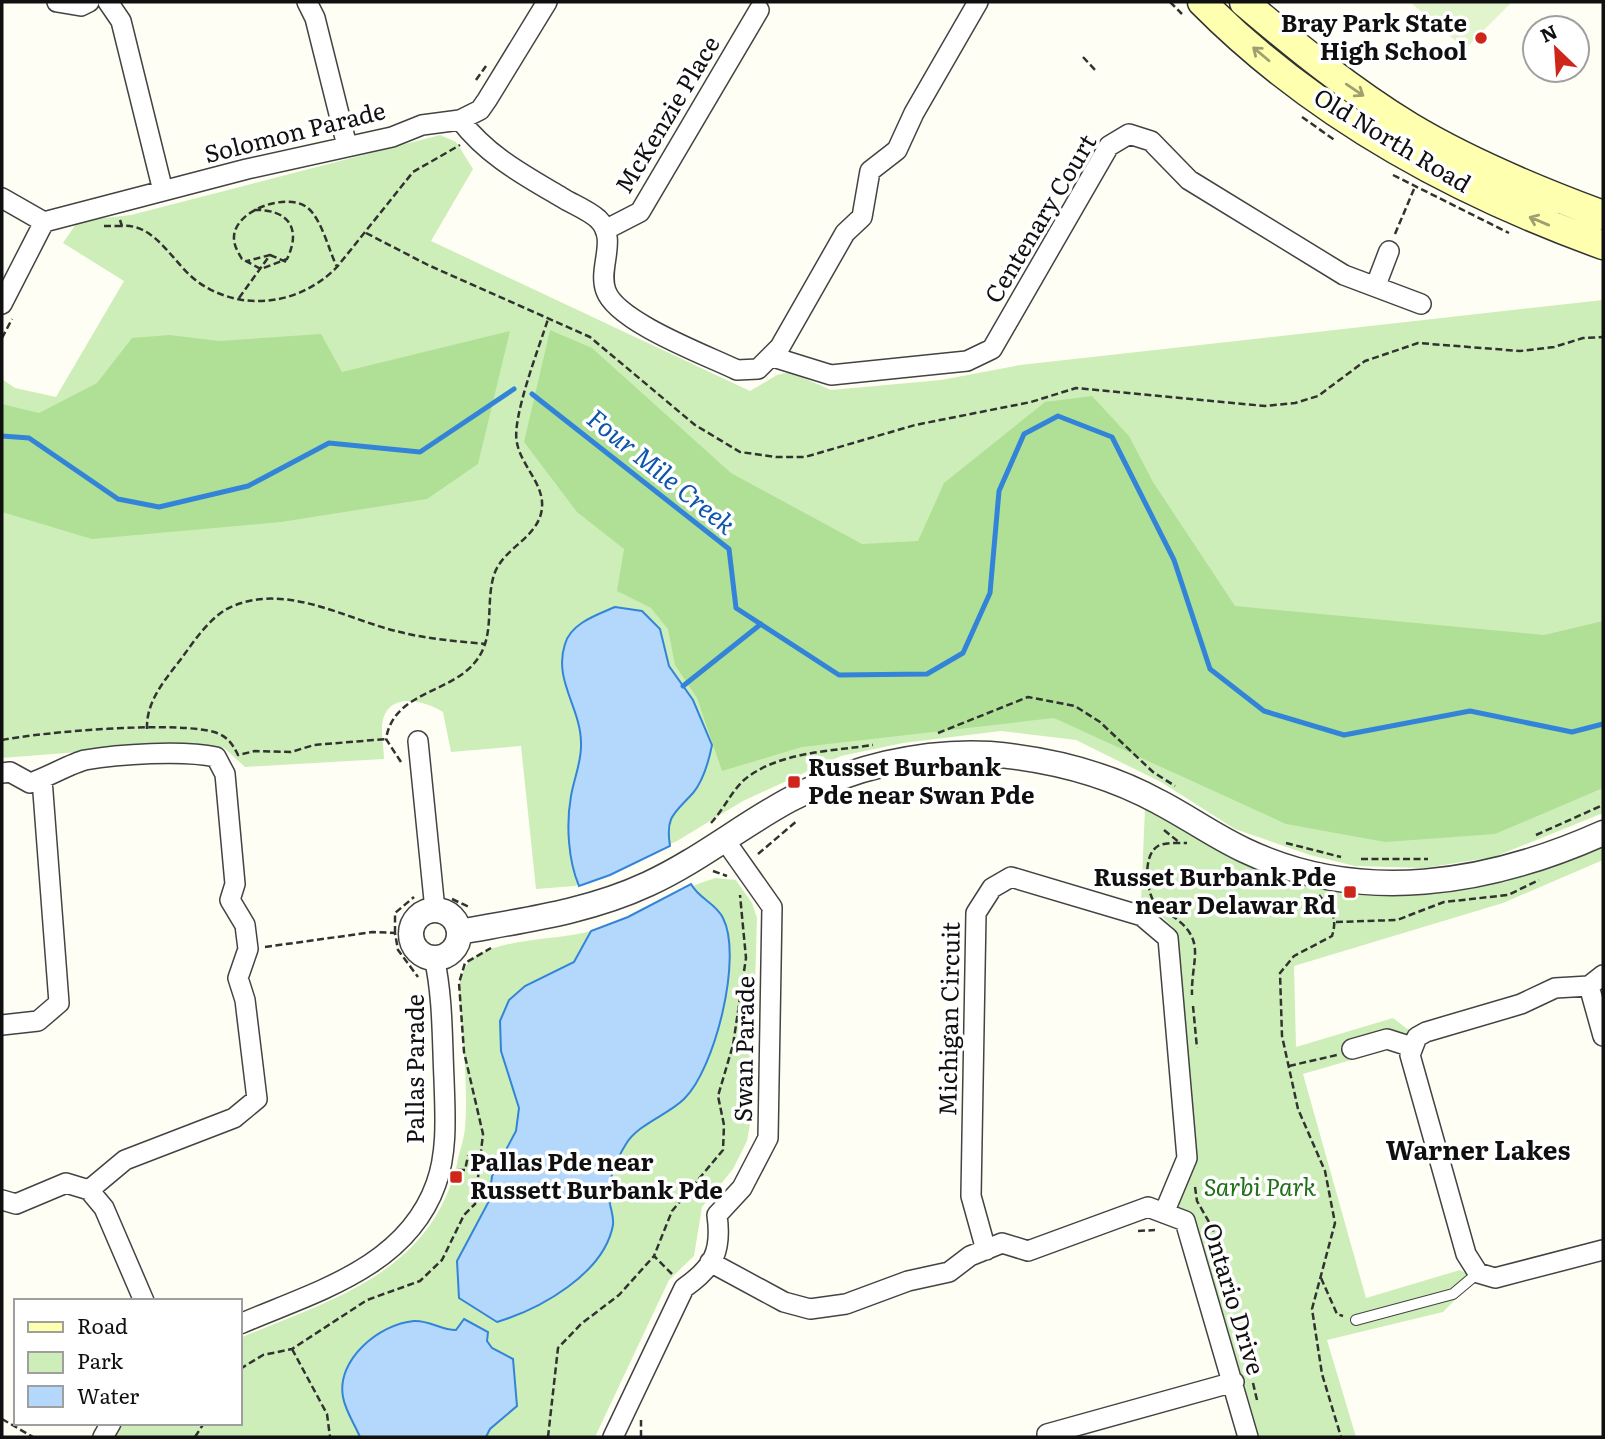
<svg xmlns="http://www.w3.org/2000/svg" width="1605" height="1439" font-family="Literata,serif">
<style>
.green{fill:#ceeeb9}
.forest{fill:#afe096}
.pitch{fill:#e1f4cb}
.water{fill:#b3d8fb;stroke:#3384d9;stroke-width:2}
.lines{fill:none;stroke-linecap:round;stroke-linejoin:round}
.stream{stroke:#3384d9;stroke-width:5}
.service-casing{stroke:#434343;stroke-width:12}
.minor-casing{stroke:#434343;stroke-width:22}
.tertiary-casing{stroke:#434343;stroke-width:27}
.secondary-casing{stroke:#323232;stroke-width:31}
.path{stroke:#323232;stroke-width:2.5;stroke-dasharray:7 3.5;stroke-linecap:butt}
.service{stroke:#fff;stroke-width:10}
.minor{stroke:#fff;stroke-width:19}
.tertiary{stroke:#fff;stroke-width:24}
.secondary{stroke:#feffaf;stroke-width:28}
.oneway{stroke:#9f9f6f}
.poi-dot{fill:#ce271a;stroke:#fff;stroke-width:2.5}
.labels{text-anchor:middle;stroke-width:7;stroke-linejoin:round;paint-order:stroke}
.poi-label{font-size:24px;font-weight:bold;fill:#101010;stroke:#fff;text-anchor:end}
.street-label{font-size:24px;fill:#101010;stroke:#fff}
.park-label{font-size:24px;font-style:italic;fill:#216f19;stroke:#fff}
.water-label{font-size:26px;font-style:italic;fill:#0d55af;stroke:#fff}
.neighbourhood-label{font-size:26px;font-weight:bold;fill:#101010;stroke:#fff}
</style>
<rect width="100%" height="100%" fill="#fffef4"/>
<path class="green" d="M 440,135 L 456,142 L 473,169 L 431,241 L 750,391 L 777,375 L 790,372 L 831,390 L 941,380 L 1020,365 L 1603,300 L 1603,813 L 1494,857 L 1424,868 L 1355,866 L 1310,855 L 1235,829 L 1161,782 L 1076,740 L 1001,731 L 903,743 L 841,756 L 743,801 L 677,841 L 575,886 L 536,889 L 521,746 L 451,752 L 443,712 C 426,701 390,691 383,720 C 380,731 384,747 384,759 L 245,767 L 224,748 L 193,743 L 2,758 L 2,379 L 15,388 L 56,397 L 124,281 L 63,243 L 78,221 L 131,215 Z
M 1145,808 L 1214,847 L 1436,892 L 1506,882 L 1603,840 L 1603,860 L 1503,903 L 1294,966 L 1296,1047 L 1393,1018 L 1410,1031 L 1400,1053 L 1389,1049 L 1303,1074 L 1366,1298 L 1460,1270 L 1476,1279 L 1443,1312 L 1327,1340 L 1356,1437 L 1258,1437 L 1194,1216 L 1176,1206 L 1193,1160 L 1178,932 L 1154,909 L 1141,903 Z
M 716,878 L 736,880 L 752,903 L 757,918 L 751,1118 L 747,1141 L 733,1169 L 702,1207 L 694,1256 L 669,1280 L 595,1437 L 115,1437 L 124,1423 L 240,1423 L 240,1338 C 332,1299 430,1274 457,1164 C 459,1152 464,1140 465,1128 C 469,1084 461,1029 459,985 C 463,971 466,962 479,954 C 509,938 558,940 591,931 C 635,919 672,890 716,878 Z"/>
<path class="forest" d="M 550,330 L 592,348 L 731,473 L 862,544 L 918,541 L 944,483 L 1045,402 L 1092,396 L 1129,436 L 1153,482 L 1235,606 L 1544,635 L 1603,621 L 1603,788 L 1495,834 L 1385,842 L 1286,824 L 1054,718 L 802,747 L 722,771 L 697,698 L 675,665 L 668,629 L 651,608 L 617,591 L 624,549 L 577,512 L 524,442 Z
M 510,331 L 478,464 L 427,499 L 281,522 L 92,539 L 2,512 L 2,404 L 39,413 L 97,383 L 132,338 L 169,335 L 219,341 L 321,334 L 342,372 Z"/>
<path class="pitch" d="M 1410,2 L 1512,2 L 1465,49 Z"/>
<path class="water" d="M 615,607 L 642,611 L 660,629 L 669,666 L 693,700 L 712,745 C 709,760 703,781 693,793 C 675,813 665,816 670,846 L 610,875 L 579,886 C 568,860 566,824 571,796 C 574,778 582,761 581,743 C 581,708 553,680 565,644 C 571,623 597,615 615,607 Z
M 691,884 C 699,899 716,903 723,918 C 743,957 715,1069 684,1099 C 668,1115 638,1124 626,1144 C 616,1160 608,1180 609,1199 C 610,1207 614,1216 613,1225 C 604,1274 540,1309 497,1322 L 459,1298 L 457,1261 L 489,1201 L 492,1176 L 516,1131 L 519,1108 L 501,1051 L 500,1021 L 509,1000 L 525,986 L 574,962 L 591,931 L 628,917 Z
M 464,1319 L 488,1332 L 487,1341 L 492,1348 L 513,1359 L 517,1406 L 490,1429 L 486,1437 L 360,1437 C 355,1425 345,1410 343,1397 C 336,1360 379,1324 414,1321 C 429,1320 441,1330 456,1330 Z"/>
<g class="lines">
<path class="stream" d="M 532,394 L 729,549 L 736,608 L 839,675 L 927,674 L 963,653 L 990,593 L 999,491 L 1024,434 L 1058,416 L 1112,437 L 1174,560 L 1210,669 L 1264,711 L 1344,735 L 1470,711 L 1572,732 L 1603,724
M 2,436 L 29,438 L 118,499 L 159,507 L 248,486 L 329,443 L 420,452 L 514,389
M 683,686 L 761,624"/>
<g class="service-casing">
<path id="service" d="M 1356,1320 L 1453,1294 L 1478,1273"/>
</g>
<g class="minor-casing">
<path id="minor" d="M 57,2 L 81,6 L 89,2
M 108,2 L 121,21 L 163,191
M 307,2 L 315,18 L 347,146
M 460,120 C 488,156 522,174 561,197 C 572,204 588,210 598,219 C 619,239 597,268 606,291 C 617,322 706,355 737,370 L 758,369 L 780,347 L 845,233 L 862,217 L 870,171 L 897,150 L 914,113 L 978,2
M 2,198 L 44,222 L 247,169 L 392,137 L 422,125 L 460,120 L 480,110 L 487,100 L 547,2
M 605,230 L 640,212 L 759,10
M 1376,285 L 1389,251
M 2,304 L 44,222
M 773,357 L 831,375 L 967,361 L 992,349 L 1109,146 L 1129,134 L 1151,141 L 1189,180 L 1344,275 L 1421,304
M 418,741 L 435,910
M 2,773 L 10,772 L 30,783 C 46,778 72,763 85,760 C 119,754 183,750 216,757 L 225,774 L 235,884 L 230,900 L 245,925 L 248,949 L 238,978 L 245,1000 L 257,1099 L 234,1118 L 125,1160 L 89,1190
M 1603,975 L 1589,986 L 1555,988 L 1521,1004 L 1426,1032 L 1417,1037 L 1410,1055 L 1466,1254 L 1478,1273 L 1495,1278 L 1603,1250
M 1589,986 L 1603,1036
M 2,1025 L 38,1021 L 59,1003 L 42,779
M 1352,1049 L 1387,1039 L 1412,1047
M 2,1200 L 16,1204 L 66,1183 L 89,1190 L 104,1208 L 144,1301
M 986,1250 L 971,1196 L 976,913 L 992,888 L 1011,877 L 1142,916 L 1168,938 L 1187,1158 L 1164,1213
M 710,1262 L 784,1302 L 810,1309 L 846,1304 L 908,1281 L 949,1272 L 970,1256 L 1002,1243 L 1028,1251 L 1148,1207 L 1185,1221 L 1248,1437
M 240,1324 C 314,1292 406,1268 436,1184 C 448,1151 445,1113 444,1079 C 442,1038 443,997 434,957
M 1047,1434 L 1234,1382
M 103,1437 L 111,1423
M 613,1437 L 684,1288 C 714,1267 722,1251 717,1215 L 742,1188 L 768,1138 L 772,907 L 724,839"/>
</g>
<g class="tertiary-casing">
<path id="tertiary" d="M411 934a24 24 0 1 1 48 0a24 24 0 1 1-48 0Z
M 459,932 C 524,920 588,912 648,884 C 698,861 741,826 789,800 C 848,768 923,750 990,754 C 1049,759 1106,773 1159,802 C 1188,817 1214,836 1244,850 C 1361,906 1489,884 1603,833"/>
</g>
<g class="secondary-casing">
<path id="secondary" d="M 1202,2 C 1313,114 1456,192 1603,245
M 1244,2 C 1297,47 1350,90 1410,127 C 1470,163 1538,191 1603,215"/>
</g>
<path class="path" d="M 1170,2 L 1182,14
M 1083,57 L 1097,72
M 476,80 L 486,66
M 1302,117 L 1336,141
M 359,124 L 390,118
M 1393,175 L 1509,233
M 254,210 C 288,209 302,228 287,259 L 261,269 L 242,259 C 239,254 234,246 234,239 C 232,211 287,191 308,208 C 322,220 329,251 337,267
M 120,220 L 122,226 C 156,223 173,264 198,282 C 242,313 300,305 337,267 L 413,172 L 460,145
M 104,226 L 122,226
M 366,233 L 428,265 L 590,337 L 695,425 L 740,452 L 776,457 L 805,457 L 915,425 L 1031,402 L 1076,388 L 1265,406 L 1295,403 L 1318,396 L 1365,361 L 1418,343 L 1520,351 L 1554,347 L 1583,338 L 1603,337
M 1395,234 L 1414,189
M 270,255 L 289,263
M 239,298 L 270,255 L 247,261
M 2,338 L 12,319
M 147,729 C 146,701 165,680 181,659 C 195,640 211,615 233,606 C 289,583 347,620 400,632 C 427,639 456,641 485,644
M 938,733 L 1028,697 L 1075,706 L 1100,722 L 1153,772 L 1175,786
M 2,740 C 42,732 181,720 217,733 C 228,737 233,745 238,755 L 255,751 L 291,752 L 314,745 L 386,739
M 401,762 L 386,739 C 395,684 468,696 485,644 C 492,622 487,597 494,575 C 502,550 531,541 540,517 C 550,488 522,469 517,443 C 511,419 540,345 548,319
M 711,823 C 723,810 732,791 744,780 C 777,752 832,751 873,745
M 1164,830 L 1180,843
M 1536,835 L 1603,805
M 1286,843 L 1341,857
M 758,854 L 798,820
M 1361,859 L 1428,859
M 713,871 L 727,876
M 1319,895 C 1331,910 1338,917 1332,936 L 1294,956 L 1280,973 L 1282,1036 L 1298,1109 L 1325,1171 L 1335,1223 L 1312,1309 L 1322,1374 L 1341,1437
M 452,899 L 471,908
M 1153,900 C 1146,887 1143,855 1158,846 C 1166,842 1178,843 1187,843
M 1171,915 C 1208,940 1191,958 1192,995
M 1336,922 L 1397,920 L 1444,902 L 1508,895 L 1539,880
M 395,933 L 395,913 L 414,897
M 265,947 L 373,932 L 395,933 L 398,950 L 418,977
M 1193,1006 L 1197,1048
M 1289,1066 L 1337,1055
M 458,1170 L 465,1170 L 468,1156 L 478,1155
M 1195,1187 L 1197,1201 L 1213,1229 L 1222,1280
M 1138,1231 L 1155,1230
M 672,1274 L 654,1256 L 672,1211 L 723,1150 L 724,1125 L 718,1096 L 733,1045 L 746,958 L 740,895
M 1321,1278 L 1337,1314 L 1343,1316
M 292,1349 L 327,1414 L 330,1437
M 240,1369 L 263,1355 L 292,1349 L 367,1300 L 420,1281 L 442,1260 L 464,1215 L 475,1204 L 483,1134 L 464,1052 L 459,983 L 465,963 L 491,948
M 1253,1383 L 1257,1400
M 2,1419 L 33,1437
M 195,1437 L 204,1423
M 548,1437 L 558,1348 L 581,1324 L 619,1295 L 654,1256
M 641,1437 L 641,1420"/>
<use href="#service" class="service"/>
<use href="#minor" class="minor"/>
<use href="#tertiary" class="tertiary"/>
<use href="#secondary" class="secondary"/>
</g>
<defs><path id="oneway-shaft" d="M-6 0H5M1.5-3L5.5 0L1.5 3" fill="none" stroke-width="1.6" stroke-linecap="round" stroke-linejoin="round" transform="scale(1.75)"/></defs>
<g class="oneway">
<use href="#oneway-shaft" transform="translate(1261 54) rotate(-140)"/>
<use href="#oneway-shaft" transform="translate(1355 90) rotate(34)"/>
<use href="#oneway-shaft" transform="translate(1539 221) rotate(-157)"/>
</g>
<g class="poi-dot">
<circle cx="1481" cy="38" r="7"/>
<rect x="787" y="775" width="14" height="14" rx="3.5"/>
<rect x="1343" y="885" width="14" height="14" rx="3.5"/>
<rect x="449" y="1170" width="14" height="14" rx="3.5"/>
</g>
<g class="labels">
<g class="poi-label">
<text x="1467" y="32">Bray Park State<tspan x="1467" dy="28">High School</tspan></text>
<text x="808" y="776" text-anchor="start">Russet Burbank<tspan x="808" dy="28">Pde near Swan Pde</tspan></text>
<text x="1336" y="886">Russet Burbank Pde<tspan x="1336" dy="28">near Delawar Rd</tspan></text>
<text x="470" y="1171" text-anchor="start">Pallas Pde near<tspan x="470" dy="28">Russett Burbank Pde</tspan></text>
</g>
<g class="street-label">
<text transform="translate(668 115) rotate(-59)" y="8">McKenzie Place</text>
<text transform="translate(295 133) rotate(-14)" y="8">Solomon Parade</text>
<text transform="translate(1392 141) rotate(31)" y="8">Old North Road</text>
<text transform="translate(1041 219) rotate(-59)" y="8">Centenary Court</text>
<text transform="translate(950 1019) rotate(-89)" y="8">Michigan Circuit</text>
<text transform="translate(745 1049) rotate(-89)" y="8">Swan Parade</text>
<text transform="translate(416 1069) rotate(-90)" y="8">Pallas Parade</text>
<text transform="translate(1233 1299) rotate(73)" y="8">Ontario Drive</text>
</g>
<g class="park-label">
<text x="1260" y="1196">Sarbi Park</text>
</g>
<g class="water-label">
<text transform="translate(661 472) rotate(39)" y="9">Four Mile Creek</text>
</g>
<g class="neighbourhood-label">
<text x="1478" y="1160">Warner Lakes</text>
</g>
</g>
<rect width="1605" height="1439" fill="none" stroke="#101010" stroke-width="7"/>
<rect x="14" y="1299" width="228" height="126" fill="#ffffff" stroke="#9f9f9f" stroke-width="2"/>
<rect x="28" y="1322" width="35" height="10" fill="#feffaf" stroke="#9f9f9f" stroke-width="2"/>
<text x="77" y="1334" font-size="21" fill="#101010">Road</text>
<rect x="28" y="1352" width="35" height="21" fill="#ceeeb9" stroke="#9f9f9f" stroke-width="2"/>
<text x="77" y="1369" font-size="21" fill="#101010">Park</text>
<rect x="28" y="1386" width="35" height="21" fill="#b3d8fb" stroke="#9f9f9f" stroke-width="2"/>
<text x="77" y="1404" font-size="21" fill="#101010">Water</text>
<g transform="translate(1556 49) rotate(335)"><circle r="33" fill="#ffffff" stroke="#9f9f9f" stroke-width="2"/>
<path d="M0-5L12 26L0 18L-12 26Z" fill="#ce271a"/>
<text y="-10" font-size="19" font-weight="bold" text-anchor="middle" fill="#101010">N</text>
</g>
</svg>
